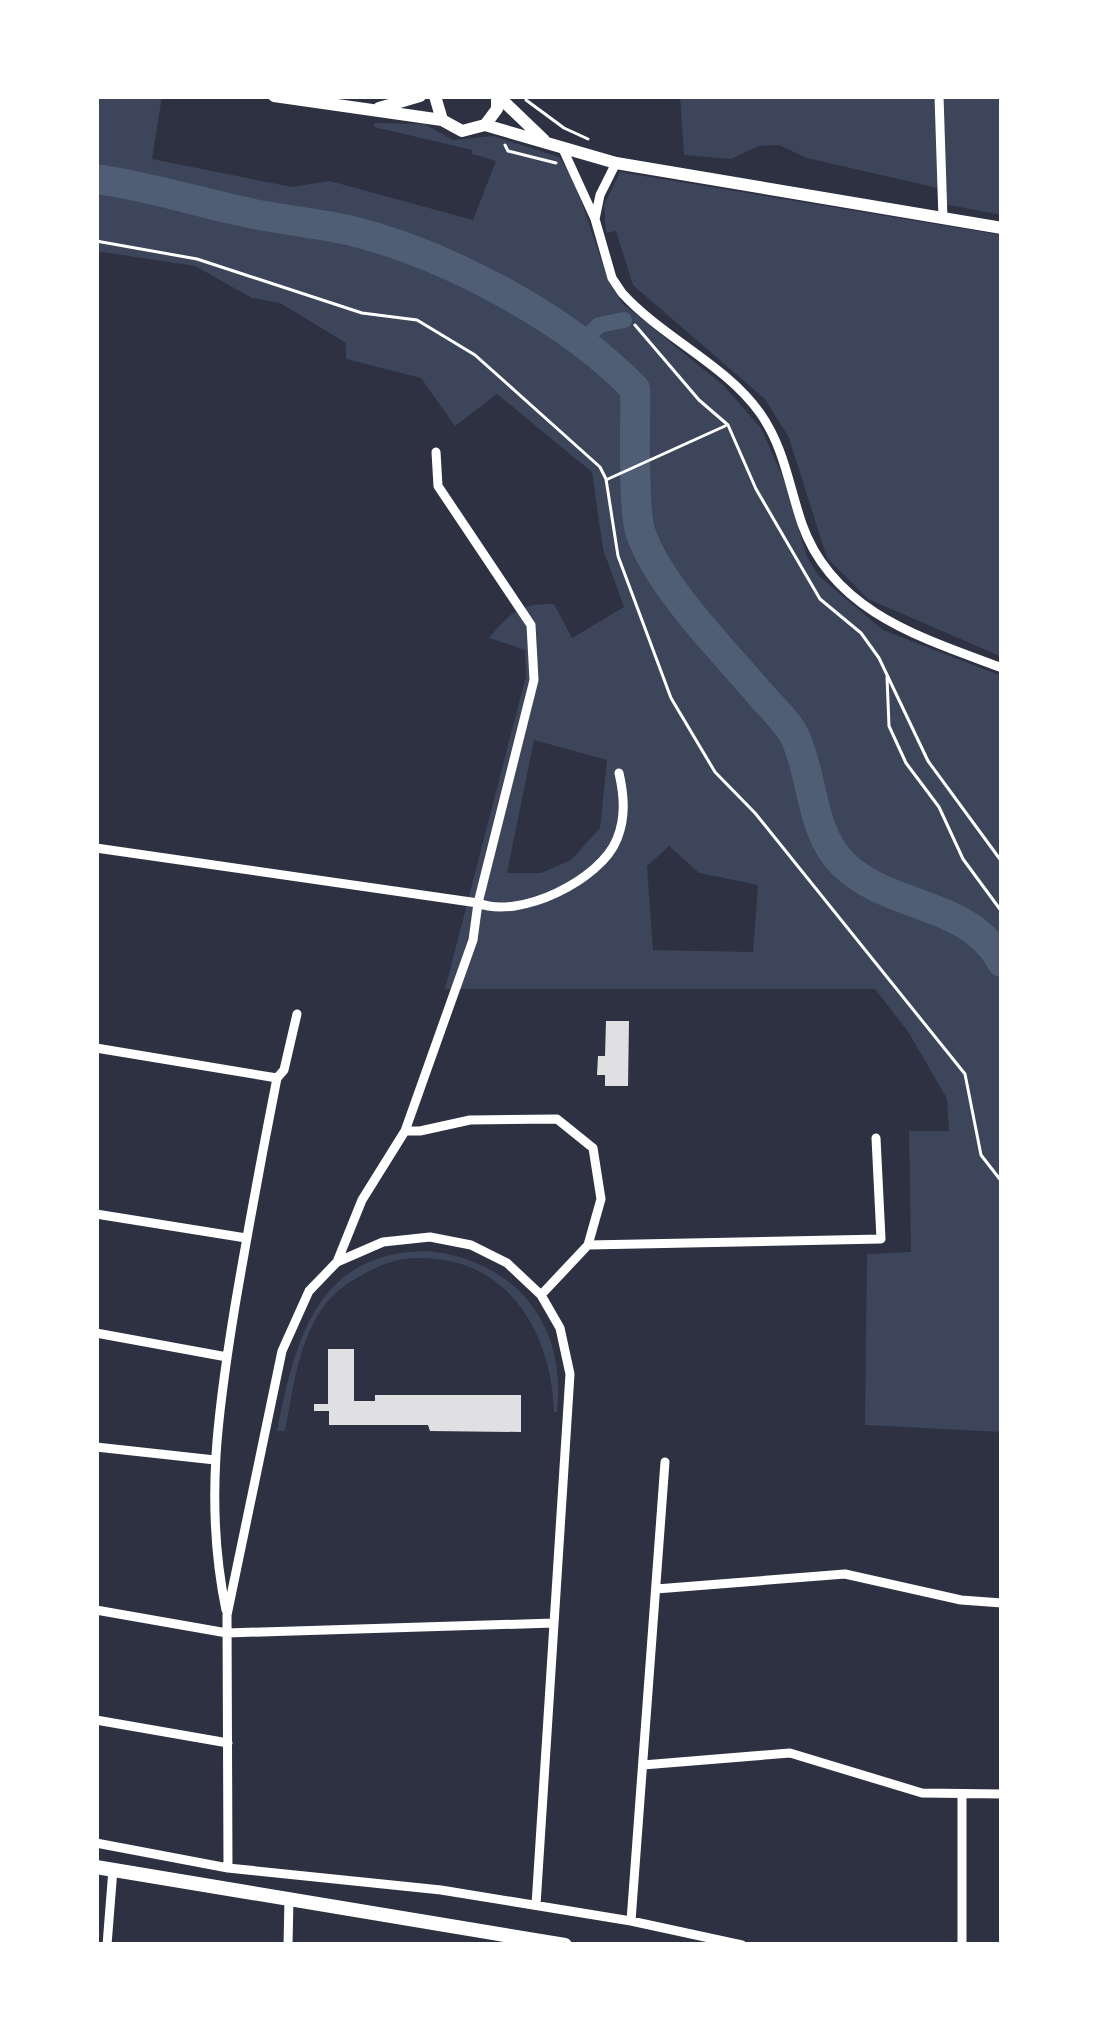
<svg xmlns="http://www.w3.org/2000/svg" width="1098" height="2041" font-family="Signika,sans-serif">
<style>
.green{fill:#3c4559;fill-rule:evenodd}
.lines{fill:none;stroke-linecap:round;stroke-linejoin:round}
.canal{stroke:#4f5d75;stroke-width:16}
.river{stroke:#4f5d75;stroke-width:30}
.building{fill:#e0e0e3}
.path{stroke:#fff;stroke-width:3}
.minor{stroke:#fff;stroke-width:9}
.tertiary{stroke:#fff;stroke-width:12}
.secondary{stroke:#fff;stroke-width:14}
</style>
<rect width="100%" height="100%" fill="#2d3142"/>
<path class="green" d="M 96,96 L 162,96 L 152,159 L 292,187 L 330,181 L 473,220 L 496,161 L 472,154 L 472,150 L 374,127 L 375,123 L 424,124 L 453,140 L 493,136 L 559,157 L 573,178 L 609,282 L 623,304 L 723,385 L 761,428 L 785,482 L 807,557 L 819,576 L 883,630 L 1002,676 L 1002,1432 L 865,1425 L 867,1254 L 911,1252 L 909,1131 L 949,1131 L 947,1099 L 909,1033 L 875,989 L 445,989 L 526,676 L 525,650 L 489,638 C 510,613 520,603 554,604 L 572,638 L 624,607 L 603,549 L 592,472 L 497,394 L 455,426 L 421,378 L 346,359 L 346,343 L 280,303 L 252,298 L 195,266 L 96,251 ZM 534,740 L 607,760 L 600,828 L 571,860 L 541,873 L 507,873 ZM 669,846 L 699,873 L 758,885 L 753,952 L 653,950 L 647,866 Z
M 680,96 L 1002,96 L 1002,215 L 943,204 L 942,189 L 807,158 L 779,145 L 759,146 L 731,159 L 684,155 Z
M 620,172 L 1002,235 L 1002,657 L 868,599 L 827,558 L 789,438 L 765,399 L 633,285 L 616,231 L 606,233 L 604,205 Z
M 427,1251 C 515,1260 567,1323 557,1412 L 554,1412 C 552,1340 515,1267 436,1259 C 416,1257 400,1258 382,1265 C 362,1274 342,1285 328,1301 C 298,1338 294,1386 285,1431 L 277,1431 C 295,1340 316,1252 427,1251 Z"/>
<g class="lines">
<path class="canal" d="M 581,343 L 599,325 L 624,320"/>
<path class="river" d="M 96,179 C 148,186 197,202 249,213 C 282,220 316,223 348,230 C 444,253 567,318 635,389 C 636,419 632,511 641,534 C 661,589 723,650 761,695 C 772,708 788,722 795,737 C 814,778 810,831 843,864 C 890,910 968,900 1002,962"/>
</g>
<path class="building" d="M 606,1021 L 629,1021 L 628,1086 L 605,1086 L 605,1075 L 597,1075 L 598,1056 L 605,1056 Z
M 328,1349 L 354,1349 L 354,1401 L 375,1401 L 375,1395 L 521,1395 L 521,1432 L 430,1431 L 428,1425 L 329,1425 L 329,1411 L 314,1411 L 314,1404 L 328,1404 Z"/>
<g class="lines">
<path class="path" d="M 526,100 L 564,128 L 588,139
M 505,145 L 508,151 L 556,163
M 96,241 L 197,259 L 362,313 L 417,320 L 475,355 L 600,467 L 606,479 L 618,556 L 671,698 L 715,772 L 755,813 L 965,1074 L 981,1155 L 1002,1182
M 635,325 L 699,400 L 728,425 L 756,489 L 820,599 L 861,633 L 879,658 L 928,761 L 1002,862
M 608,479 L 725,426
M 887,677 L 889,726 L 906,763 L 939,807 L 963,859 L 1002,912"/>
<path class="minor" d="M 939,96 L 943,219
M 562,147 L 595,219 L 612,278 L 622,293 C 663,338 725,364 760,413 C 784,447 789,486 802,524 C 833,612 922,638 1002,668
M 595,219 L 600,195 L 616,163
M 96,848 L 478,903 C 519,920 601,880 617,839 C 626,817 624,795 619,773
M 96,1048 L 277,1078
M 405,1131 L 420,1131 L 470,1120 L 557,1119 L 593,1148 L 601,1199 L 588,1245
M 96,1214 L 246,1238
M 337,1262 L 362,1200 L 405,1131 L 473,940 L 478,903 L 534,680 L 531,625 L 438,486 L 436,452
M 541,1295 L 588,1245 L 881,1239 L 876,1138
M 96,1333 L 227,1357
M 96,1447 L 215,1460
M 656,1589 L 845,1574 L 961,1600 L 1002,1603
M 96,1610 L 227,1633 L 554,1623
M 226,1610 C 204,1505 218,1410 235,1306 C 248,1230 262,1154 277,1078 L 284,1070 L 297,1014
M 96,1720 L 228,1743
M 643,1765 L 790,1753 L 922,1793 L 1002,1794
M 962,1794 L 962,1945
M 96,1843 L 228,1868 L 441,1890 L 631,1921 L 742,1945
M 228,1868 L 227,1615 L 282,1351 L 309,1291 L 337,1262 L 383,1242 L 430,1237 L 471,1245 L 507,1263 L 541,1295 L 560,1328 L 570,1374 L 536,1905
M 631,1921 L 665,1462
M 107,1945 L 113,1869
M 288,1945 L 289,1899"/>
<path class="tertiary" d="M 274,96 L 442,120 L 462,131 L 485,125 L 497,109 L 497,96
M 435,96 L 442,120
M 498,96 L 544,140
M 379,108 L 420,96
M 485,125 L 616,163 L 1002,228"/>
<path class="secondary" d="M 96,1867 L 565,1945"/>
</g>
<rect width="1098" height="2041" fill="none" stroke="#ffffff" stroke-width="198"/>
</svg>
